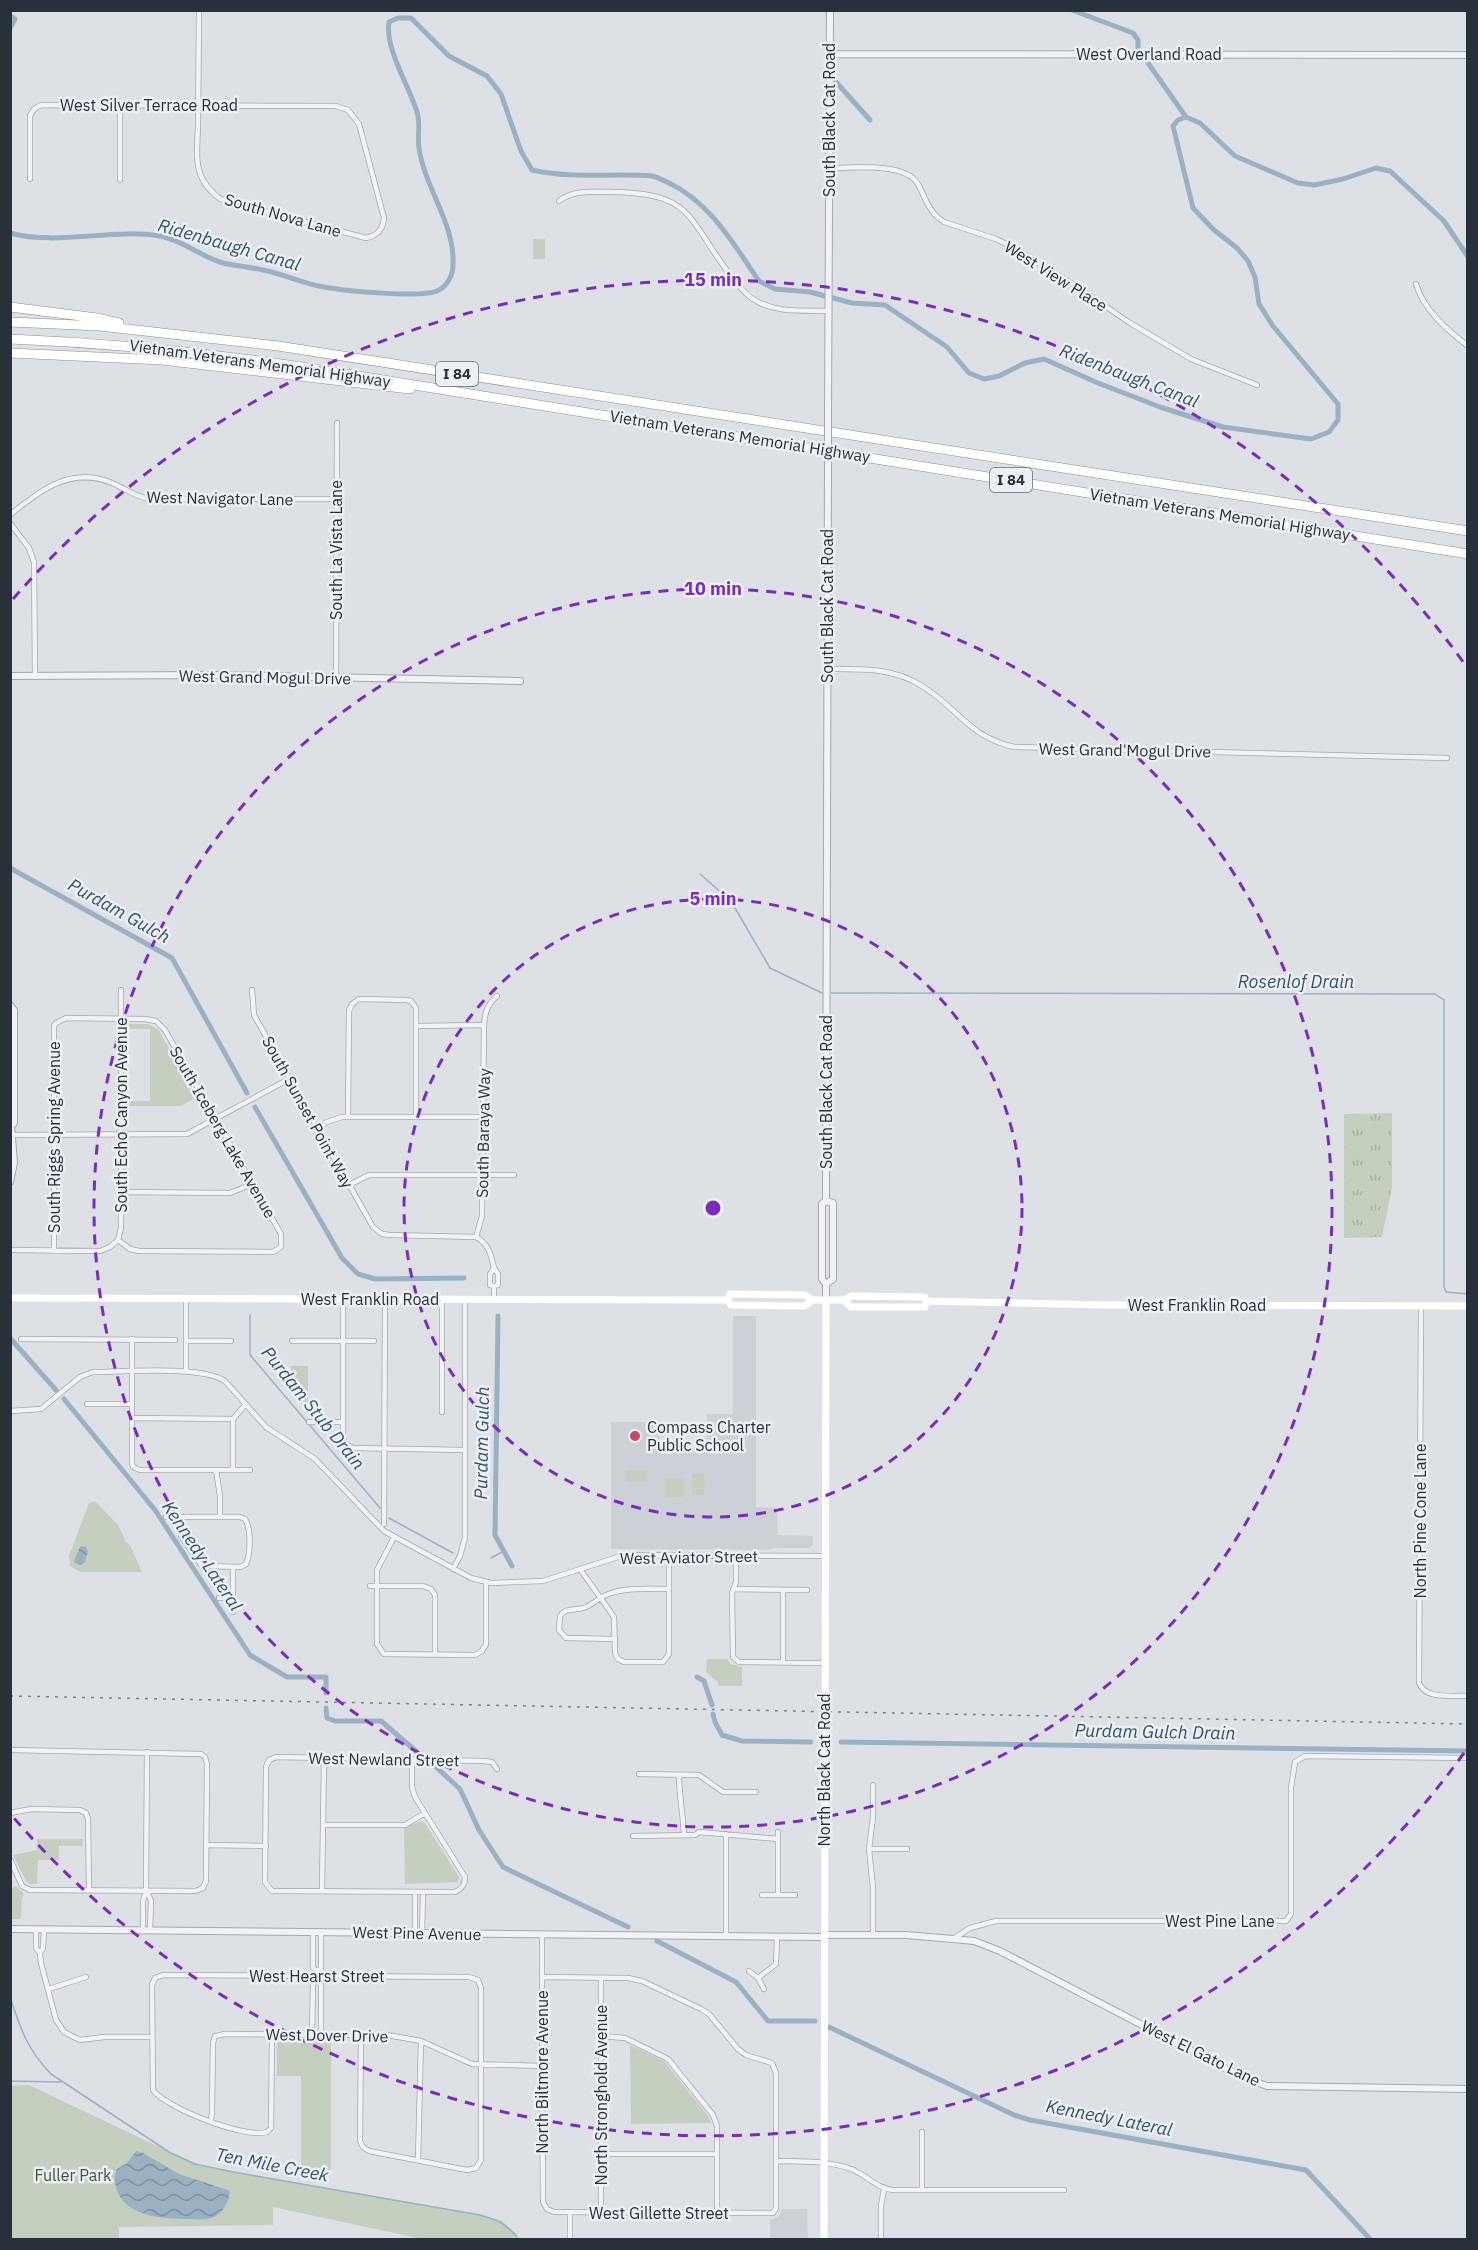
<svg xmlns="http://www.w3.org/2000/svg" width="1478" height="2250" font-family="'IBM Plex Sans',sans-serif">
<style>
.built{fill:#ccd1d7}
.grass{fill:url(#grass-tufts)}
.green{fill:#c4cfbf}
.water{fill:url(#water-waves)}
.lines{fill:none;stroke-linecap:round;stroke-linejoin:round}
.stream{stroke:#9ab1c4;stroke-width:1.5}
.canal{stroke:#9ab1c4;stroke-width:5}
.minor-casing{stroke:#a3a8af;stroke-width:6}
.tertiary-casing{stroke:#a3a8af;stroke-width:8}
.motorway-casing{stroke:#86909b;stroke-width:10}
.minor{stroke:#f0f2f5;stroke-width:4.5}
.tertiary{stroke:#f0f2f5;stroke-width:6}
.secondary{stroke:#fff;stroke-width:7}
.motorway{stroke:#fff;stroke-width:9}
.rail{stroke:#78828e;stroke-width:1.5;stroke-dasharray:3 6;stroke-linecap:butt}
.tertiary-bridge-casing{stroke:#a3a8af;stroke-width:8;stroke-linecap:butt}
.tertiary-bridge{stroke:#f0f2f5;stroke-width:6}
.ring{fill:none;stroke:#7b2cbf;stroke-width:3;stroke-dasharray:10 8}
.poi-dot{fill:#c34a65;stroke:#ecf0f4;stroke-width:2}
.labels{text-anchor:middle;stroke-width:5;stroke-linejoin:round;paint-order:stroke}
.shield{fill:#ecf0f4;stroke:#636a72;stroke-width:1.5}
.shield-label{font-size:15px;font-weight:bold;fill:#28303b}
.street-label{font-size:16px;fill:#28303b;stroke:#ecf0f4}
.poi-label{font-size:16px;fill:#28303b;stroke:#ecf0f4;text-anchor:start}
.park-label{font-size:16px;fill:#3f5636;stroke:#ecf0f4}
.water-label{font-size:18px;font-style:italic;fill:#35526c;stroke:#ecf0f4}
.centre{fill:#7b2cbf;stroke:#ecf0f4;stroke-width:3}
.ring-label{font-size:18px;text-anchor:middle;font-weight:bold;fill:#7b2cbf;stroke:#ecf0f4;stroke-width:5;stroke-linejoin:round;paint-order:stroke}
</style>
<defs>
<pattern id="grass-tufts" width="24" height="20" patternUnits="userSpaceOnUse" patternTransform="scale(1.5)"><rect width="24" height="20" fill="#c4cfbf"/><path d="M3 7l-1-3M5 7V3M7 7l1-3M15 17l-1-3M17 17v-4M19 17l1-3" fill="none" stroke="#a8b2a5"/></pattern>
<pattern id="water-waves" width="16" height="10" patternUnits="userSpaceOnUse" patternTransform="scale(1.5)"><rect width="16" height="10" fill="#9ab1c4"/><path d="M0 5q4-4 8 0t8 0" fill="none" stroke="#7e90a0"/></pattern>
</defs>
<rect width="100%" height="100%" fill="#dde1e6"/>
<path class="built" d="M 733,1316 L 756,1316 L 756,1507 L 777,1508 L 778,1535 L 813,1536 L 813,1544 L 810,1548 L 778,1548 L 765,1550 L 611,1549 L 611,1422 L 659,1422 L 660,1450 L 707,1450 L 707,1414 L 733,1414 Z
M 782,2209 L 807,2209 L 808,2239 L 770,2239 L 770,2220 L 778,2217 Z"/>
<path class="grass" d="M 1392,1113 L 1392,1187 L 1382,1237 L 1344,1238 L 1344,1114 Z"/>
<path class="green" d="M 533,239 L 545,239 L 545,259 L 533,259 Z
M 128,1024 L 147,1024 L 158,1029 L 197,1097 L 181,1106 L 127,1106 L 127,1101 L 150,1101 L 150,1029 L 126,1029 Z
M 291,1366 L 308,1366 L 308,1408 L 304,1408 L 291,1392 Z
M 626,1470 L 647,1470 L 647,1482 L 626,1482 Z
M 692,1474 L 705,1474 L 705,1495 L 692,1495 Z
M 665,1478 L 684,1478 L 684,1497 L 665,1497 Z
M 95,1501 L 118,1525 L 126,1542 L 130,1545 L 142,1572 L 80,1572 L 70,1566 L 69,1556 L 89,1503 Z
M 707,1659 L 727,1659 L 730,1664 L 742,1667 L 742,1686 L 718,1686 L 718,1682 L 706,1672 Z
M 420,1821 L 425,1823 L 459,1877 L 458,1882 L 405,1884 L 404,1828 Z
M 37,1839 L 83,1839 L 83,1846 L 59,1846 L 59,1860 L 38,1860 L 37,1884 L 30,1884 L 26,1881 L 13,1855 L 37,1850 Z
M 16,1886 L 24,1894 L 22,1899 L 21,1919 L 11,1919 L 11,1889 Z
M 281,2040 L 331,2040 L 331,2174 L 301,2168 L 301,2076 L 277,2076 L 277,2044 Z
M 630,2045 L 664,2061 L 708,2116 L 711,2123 L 631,2124 Z
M 29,2085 L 197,2165 L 465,2212 L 501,2220 L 518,2235 L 512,2239 L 422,2239 L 273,2207 L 273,2225 L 119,2227 L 119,2239 L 11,2239 L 10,2086 Z"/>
<path class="water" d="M 85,1546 L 88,1551 L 85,1562 L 81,1565 L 75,1563 L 74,1561 L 80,1547 Z
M 136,2151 L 143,2153 L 179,2174 L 228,2190 L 230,2193 C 228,2202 224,2211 216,2216 C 207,2221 197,2219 188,2219 C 164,2219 123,2217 116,2187 C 114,2180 114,2175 117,2169 L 127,2163 Z"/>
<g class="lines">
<path class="stream" d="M 700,874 L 731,901 L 770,968 L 822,993
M 831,993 L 1435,994 L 1444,1000 L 1444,1287 L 1446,1292 L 1468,1294
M 250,1315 L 250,1355 L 380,1508
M 389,1518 L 453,1553
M 491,1558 L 504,1551
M 10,1997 C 21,2030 27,2049 51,2074 L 169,2152 L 195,2164 L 233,2172 L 480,2215 C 498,2220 508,2225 519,2240
M 10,2081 L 61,2082"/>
<path class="canal" d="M 1072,10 L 1133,33 L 1138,40 L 1138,48
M 10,16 L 15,19 L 10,28
M 1148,63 L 1186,117
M 836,82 L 870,120
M 10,233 C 58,246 111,228 160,236 C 183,240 201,257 223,263 C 236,266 250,267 263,270 C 284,274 303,284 324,287 C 345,291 421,298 437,291 C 447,287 453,275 453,265 C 455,223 425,189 419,148 C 417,137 421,123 417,112 C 409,85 385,50 389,22 L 398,18 L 411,18 L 449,56 L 487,76 L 501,94 L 521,151 L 532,170 C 572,179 612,173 652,176 C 658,177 664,181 669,183 C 711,203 734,245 759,281 L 775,289 L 810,292 L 852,303 L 885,305 L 947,347 L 969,373 L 984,379 L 999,376 L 1025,363 L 1044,359 L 1098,383 L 1160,407 L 1223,427 L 1311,439 L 1329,432 L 1338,420 L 1338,404 L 1273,326 L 1259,304 L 1255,277 L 1248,261 L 1237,248 L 1214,230 L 1193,208 L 1173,126 L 1178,120 L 1186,117 L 1200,123 L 1235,156 L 1298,183 L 1314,185 L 1343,179 L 1376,168 L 1390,171 L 1444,221 L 1468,257
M 10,868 L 172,958 L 247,1093
M 255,1107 L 342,1258 L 358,1274 L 375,1279 L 464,1278
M 498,1316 L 495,1535 L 512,1566
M 10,1338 L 56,1390
M 64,1399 L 155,1510 L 250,1655 L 287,1677 L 326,1677 L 326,1693
M 697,1677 L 704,1681 L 712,1705
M 326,1708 L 327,1718 L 335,1721 L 381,1721 L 417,1752
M 713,1714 L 715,1722 L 722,1735 L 742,1741 L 811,1742
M 841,1742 L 1468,1751
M 436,1767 L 460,1789 L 479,1830 L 503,1867 L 628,1927
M 657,1941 L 736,1982 L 768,2021 L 815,2021
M 829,2027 L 1014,2115 L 1030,2120 L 1306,2170 L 1371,2240"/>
<g class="minor-casing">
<path id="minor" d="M 829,168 C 853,168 905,162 918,184 C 926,199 929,213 944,222 L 996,239 L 1016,249 L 1079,288 L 1130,323 L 1191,359 L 1257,385
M 30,179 L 30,116 L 34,109 L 41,105 L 336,106 L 348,110 L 359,124 L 384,218 C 383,229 377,236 366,238 L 220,199 C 213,193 206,187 202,178 C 194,162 198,140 198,123 C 198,85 199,48 199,10
M 120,180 L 120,105
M 559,201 C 574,189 595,192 613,192 C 692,193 687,217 728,272 C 736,282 743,293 753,299 C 776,314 804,310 829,311
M 1416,284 C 1423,309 1447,330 1468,346
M 10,515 C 40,490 71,466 112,483 C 126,489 133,496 150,499 L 337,499
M 10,523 L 29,548 L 34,562 L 35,676
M 827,669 C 860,669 893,667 922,686 C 958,708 969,737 1014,747 L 1447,758
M 336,677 L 337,423
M 252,990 L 254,1015 L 373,1227 L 382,1234 L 390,1235 L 476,1237
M 417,1026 L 484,1025
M 348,1117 L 349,1011 L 352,1004 L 359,999 L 406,1000 L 411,1001 L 416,1008 L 416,1117
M 317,1128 L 327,1122 L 342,1117 L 483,1117
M 11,1135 L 187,1134 L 289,1079
M 349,1185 L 369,1175 L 514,1175
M 121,1192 L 230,1193 L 252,1184
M 118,1240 L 121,1228 L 121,990
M 10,1250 L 100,1251 L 110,1247 L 118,1240 L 130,1249 L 139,1251 L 273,1252 L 281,1247 L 281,1234 L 165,1030 L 156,1021 L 145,1019 L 66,1018 L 56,1023 L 54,1026 L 54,1251
M 494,1268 C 491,1255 489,1244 476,1237 L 482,1216 L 484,1025 C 485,1012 487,1005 497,996
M 343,1299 L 343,1436 L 345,1444 L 353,1448 L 465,1450
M 442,1299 L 442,1412
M 494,1300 L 494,1286 L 498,1285 L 498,1274 L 494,1268 L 490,1274 L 490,1285 L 494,1286
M 1421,1306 L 1419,1683 C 1426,1700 1452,1695 1468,1696
M 21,1339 L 175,1340
M 132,1339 L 132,1463 L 133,1467 L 140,1470 L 250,1470
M 186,1341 L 231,1341
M 292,1341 L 374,1341
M 186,1371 L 186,1299
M 87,1404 L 132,1404
M 10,1411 L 41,1409 L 80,1377 L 93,1372 C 123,1372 202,1365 225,1381 L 266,1427 L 315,1459 L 384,1531 L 471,1578 L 491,1583 L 543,1581 L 624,1555 L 825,1556
M 132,1418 L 233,1419
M 309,1422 L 343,1422
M 216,1470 L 220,1496 L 220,1517
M 233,1470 L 233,1419 L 245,1405
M 166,1517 L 240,1517 L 245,1519 C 251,1528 251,1553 246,1564 L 241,1567 L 202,1566 L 181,1536 L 179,1517
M 384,1524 L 385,1299
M 394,1537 L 377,1570 L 377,1644 L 384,1654 L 475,1655 L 482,1651 L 486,1644 L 486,1583
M 736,1556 L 736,1582 L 732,1593 L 733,1657 L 739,1662 L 825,1663
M 453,1569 L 460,1556 L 465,1538 L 465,1299
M 580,1569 L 614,1617 L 615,1653 L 618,1659 L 624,1662 L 663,1662 L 669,1654 L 669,1556
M 370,1586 L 423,1586 L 431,1589 L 435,1595 L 435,1655
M 734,1589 L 807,1590
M 219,1598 L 233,1598
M 233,1612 L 233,1567
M 615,1639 L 566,1638 L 559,1630 L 560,1616 C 566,1607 576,1611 586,1607 C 593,1604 599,1598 606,1595 C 626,1587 648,1589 669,1589
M 783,1662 L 783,1590
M 10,1750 L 201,1754 L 205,1757 L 207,1764 L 206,1881 L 203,1888 L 196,1891 L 30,1890 L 22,1886 L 10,1859
M 412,1760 L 412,1787 L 415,1797 L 465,1877 C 465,1885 462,1889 455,1892 L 272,1891 L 265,1882 L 266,1767 L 269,1760 L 276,1757 L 483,1761 L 492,1762 L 497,1769
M 639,1774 L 699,1775 L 723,1792 L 756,1792
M 679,1775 C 679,1795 683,1814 684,1835
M 873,1785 L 873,1817 L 869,1849 L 873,1888 L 873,1935
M 10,1813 L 31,1809 L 80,1810 L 86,1813 L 88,1819 L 89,1890
M 323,1825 L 405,1825 L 425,1813
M 778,1832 L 778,1895
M 633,1836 L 695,1835 L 699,1832 L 778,1839
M 206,1845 L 266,1846
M 869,1849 L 907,1849
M 147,1891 L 151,1901 L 150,1930
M 322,1891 L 324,1758
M 762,1895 L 795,1895
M 36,1929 L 36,1948 L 40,1953 L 43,1948 L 44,1929
M 143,1930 L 143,1901 L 146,1891 L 147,1752
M 313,1932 L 313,1968 L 317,1971 L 317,1981 L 321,1984 L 321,2034
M 415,1933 L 415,1892
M 422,1933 L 423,1892
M 726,1936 L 726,1834
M 953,1939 L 970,1928 L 996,1921 L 1286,1921 L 1291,1914 L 1291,1788 L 1295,1762 L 1305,1756 L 1468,1758
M 40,1953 L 41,1963 L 56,2020 L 64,2032 L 80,2040 L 104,2037 L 152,2037
M 317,1971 L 321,1969 L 321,1932
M 749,1971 L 758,1978 L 764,1989
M 542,1977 L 628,1978 L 642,1981 L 701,2009 L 709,2014 L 738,2049 L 746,2055 L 772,2063 L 776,2073 L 776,2208 L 773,2213 L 554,2212 L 547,2209 L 543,2202 C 542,2113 542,2023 542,1934
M 758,1978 L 776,1964 L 777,1937
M 49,1989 L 86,1977
M 272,2034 L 271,2128 L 267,2132 C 245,2139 166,2108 153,2090 L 152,1985 L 155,1978 L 163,1975 L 469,1977 L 478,1980 L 481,1988 L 481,2160 L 476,2168 L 467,2170 L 369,2151 L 363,2147 L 360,2141 L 361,2034
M 312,2034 L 313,1984 L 317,1981
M 601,2036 L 625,2038 L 668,2059 L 713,2115 L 717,2126 L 717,2214
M 211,2121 L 212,2112 L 213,2043 L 215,2036 L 225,2034 L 387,2035 L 421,2041 L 472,2064 L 542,2066
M 922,2132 L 922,2190
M 601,2154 L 717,2154
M 418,2160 L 421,2041
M 776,2161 C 801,2162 827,2160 851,2169 C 867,2175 876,2188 893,2190 L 1064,2190
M 601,2213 L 601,1978
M 570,2240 L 570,2213
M 881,2240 L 881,2206 L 884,2189"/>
</g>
<g class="tertiary-casing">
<path id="tertiary" d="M 830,54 L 1468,55
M 828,412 L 830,10
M 10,676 L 211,675 L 520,681
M 10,1005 L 14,1010 L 14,1123 L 11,1126 L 14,1163 L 10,1182
M 826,1201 L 828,468
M 826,1300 L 826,1284 L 822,1279 L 822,1204 L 826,1201 L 833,1203 L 833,1279 L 826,1284
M 10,1929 L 824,1937
M 824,1935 L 906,1935 L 953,1939 L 974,1941 L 1000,1951 L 1242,2077 L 1267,2086 L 1468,2089"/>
</g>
<g class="motorway-casing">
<path id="motorway" d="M 10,307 L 97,318 L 119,323
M 10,322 L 100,326 L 278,346 L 1468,531
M 10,339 C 111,343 209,353 308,368 L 1468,554
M 10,353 L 162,360 L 410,389"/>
</g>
<use href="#minor" class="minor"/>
<use href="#tertiary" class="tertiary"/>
<path class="secondary" d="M 10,1298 L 717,1300 L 728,1300 L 731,1305 L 804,1306 L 813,1300 L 804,1295 L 730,1294 L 728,1300
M 813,1300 L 844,1300 L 851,1296 L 925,1297 L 926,1301 L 925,1307 L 851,1307 L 844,1300
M 926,1301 L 1105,1305 L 1468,1306
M 824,2240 L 826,1300"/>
<use href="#motorway" class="motorway"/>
<path class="rail" d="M 10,1696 L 1468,1724"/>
<g class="tertiary-bridge-casing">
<path id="tertiary-bridge" d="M 828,468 L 828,412"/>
</g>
<use href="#tertiary-bridge" class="tertiary-bridge"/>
</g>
<g class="ring">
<circle cx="713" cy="1208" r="309"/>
<circle cx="713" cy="1208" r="619"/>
<path d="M1464 1753A928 928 0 0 1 13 1817M13 599A928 928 0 0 1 1464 663"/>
</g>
<circle class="poi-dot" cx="635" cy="1436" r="6"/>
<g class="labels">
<g class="shield">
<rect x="436" y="362" width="42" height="24" rx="4.5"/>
<rect x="990" y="468" width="42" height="24" rx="4.5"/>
</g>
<g class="shield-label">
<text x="457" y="379">I 84</text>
<text x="1011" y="485">I 84</text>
</g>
<g class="street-label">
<text x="1149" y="60">West Overland Road</text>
<text x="149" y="111">West Silver Terrace Road</text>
<text transform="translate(829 120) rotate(-90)" y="6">South Black Cat Road</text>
<text transform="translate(283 215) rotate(16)" y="6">South Nova Lane</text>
<text transform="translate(1056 276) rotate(32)" y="6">West View Place</text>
<text transform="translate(260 363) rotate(8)" y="6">Vietnam Veterans Memorial Highway</text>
<text transform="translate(740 436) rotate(9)" y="6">Vietnam Veterans Memorial Highway</text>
<text transform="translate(220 498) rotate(1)" y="6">West Navigator Lane</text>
<text transform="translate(1220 514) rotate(9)" y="6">Vietnam Veterans Memorial Highway</text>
<text transform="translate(336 550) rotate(-90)" y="6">South La Vista Lane</text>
<text transform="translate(827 606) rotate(-90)" y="6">South Black Cat Road</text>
<text transform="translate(265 677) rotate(1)" y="6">West Grand Mogul Drive</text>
<text transform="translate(1125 750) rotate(1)" y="6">West Grand Mogul Drive</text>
<text transform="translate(826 1092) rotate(-90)" y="6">South Black Cat Road</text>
<text transform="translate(308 1112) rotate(61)" y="6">South Sunset Point Way</text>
<text transform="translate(121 1115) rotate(-90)" y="6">South Echo Canyon Avenue</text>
<text transform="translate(223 1132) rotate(60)" y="6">South Iceberg Lake Avenue</text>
<text transform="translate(483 1133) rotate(-89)" y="6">South Baraya Way</text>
<text transform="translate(54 1137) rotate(-90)" y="6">South Riggs Spring Avenue</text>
<text x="370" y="1305">West Franklin Road</text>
<text x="1197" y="1311">West Franklin Road</text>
<text transform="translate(1420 1521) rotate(-90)" y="6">North Pine Cone Lane</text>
<text transform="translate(689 1557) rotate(-1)" y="6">West Aviator Street</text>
<text transform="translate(384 1759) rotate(1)" y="6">West Newland Street</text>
<text transform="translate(824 1770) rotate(-90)" y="6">North Black Cat Road</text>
<text x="1220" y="1927">West Pine Lane</text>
<text transform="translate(417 1933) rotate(1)" y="6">West Pine Avenue</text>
<text x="317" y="1982">West Hearst Street</text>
<text transform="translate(327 2035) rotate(1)" y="6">West Dover Drive</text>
<text transform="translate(1201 2053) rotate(26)" y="6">West El Gato Lane</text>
<text transform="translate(542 2072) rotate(-90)" y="6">North Biltmore Avenue</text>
<text transform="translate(601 2095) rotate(-90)" y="6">North Stronghold Avenue</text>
<text x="659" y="2219">West Gillette Street</text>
</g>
<g class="poi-label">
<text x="647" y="1433">Compass Charter<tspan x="647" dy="18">Public School</tspan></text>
</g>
<g class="park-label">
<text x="73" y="2181">Fuller Park</text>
</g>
<g class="water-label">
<text transform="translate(229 245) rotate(16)" y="6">Ridenbaugh Canal</text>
<text transform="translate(1129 376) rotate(21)" y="6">Ridenbaugh Canal</text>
<text transform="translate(119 911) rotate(29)" y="6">Purdam Gulch</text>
<text x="1296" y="988">Rosenlof Drain</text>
<text transform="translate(313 1408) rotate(51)" y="6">Purdam Stub Drain</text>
<text transform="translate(482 1443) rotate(-89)" y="6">Purdam Gulch</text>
<text transform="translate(202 1556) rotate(56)" y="6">Kennedy Lateral</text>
<text transform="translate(1155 1732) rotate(1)" y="6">Purdam Gulch Drain</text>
<text transform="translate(1109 2118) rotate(11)" y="6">Kennedy Lateral</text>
<text transform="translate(272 2165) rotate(11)" y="6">Ten Mile Creek</text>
</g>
</g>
<circle cx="713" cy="1208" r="9" class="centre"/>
<g class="ring-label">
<text x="713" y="286">15 min</text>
<text x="713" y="595">10 min</text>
<text x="713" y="905">5 min</text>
</g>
<rect width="1478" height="2250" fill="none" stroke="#28303b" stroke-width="24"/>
</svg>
